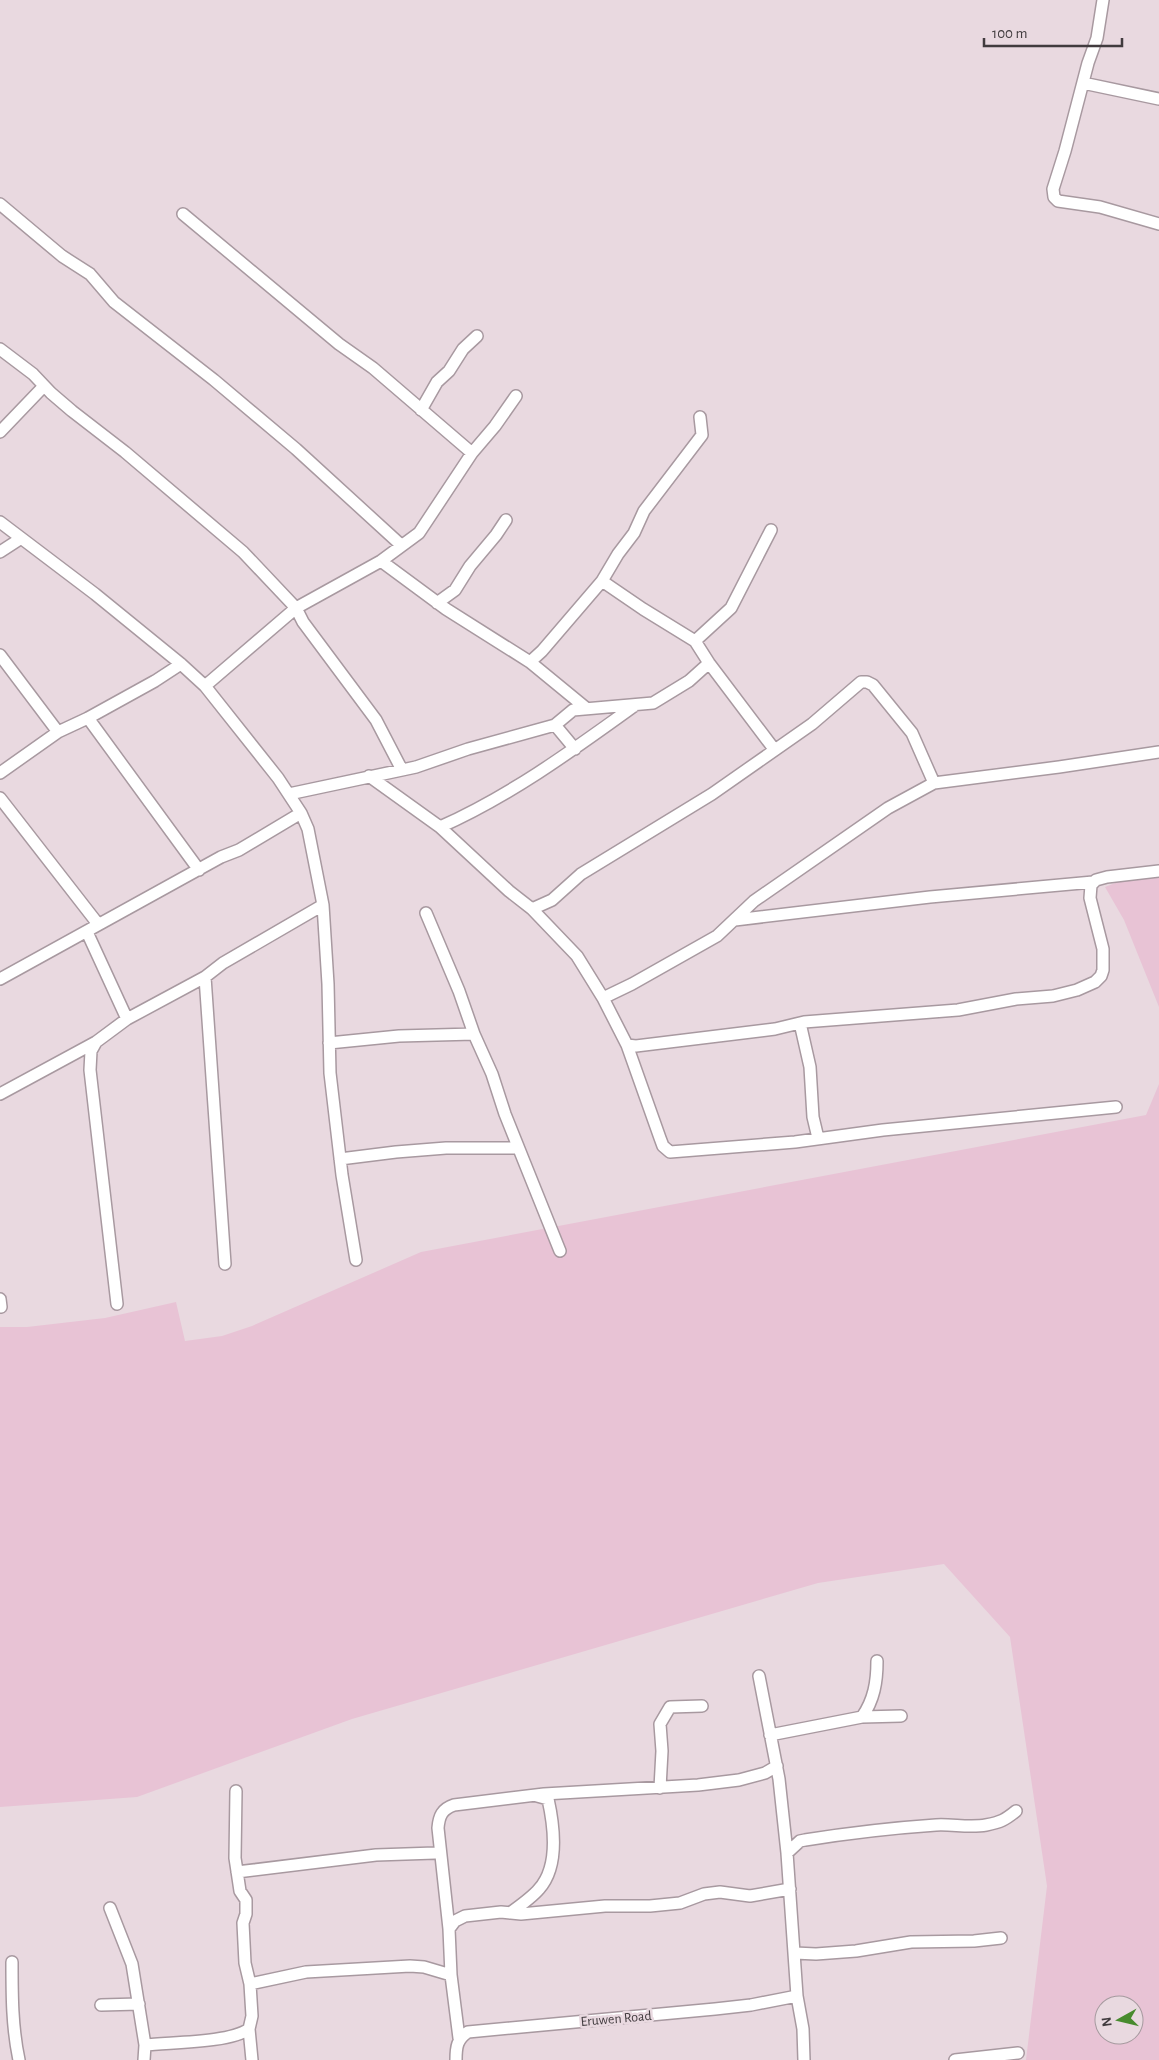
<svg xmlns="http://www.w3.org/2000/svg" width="1159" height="2060" font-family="'Alegreya Sans',sans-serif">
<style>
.green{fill:#e8c3d5;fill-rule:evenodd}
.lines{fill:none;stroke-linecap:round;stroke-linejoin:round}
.street-casing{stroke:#a899a0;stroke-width:14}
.street{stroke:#fff;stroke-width:11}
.labels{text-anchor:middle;stroke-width:5;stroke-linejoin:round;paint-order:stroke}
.street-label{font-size:14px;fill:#413b3e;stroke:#e9d9e0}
</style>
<rect width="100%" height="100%" fill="#e9d9e0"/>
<path class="green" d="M 1159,866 L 1159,1007 L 1124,920 L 1105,887 Z
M 1159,1084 L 1159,2060 L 1026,2060 L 1047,1886 L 1010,1637 L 944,1564 L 818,1583 L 352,1719 L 137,1797 L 0,1807 L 0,1327 L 27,1327 L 105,1318 L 176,1302 L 185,1341 L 222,1336 L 252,1326 L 421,1252 L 1146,1115 ZM 1104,2005 L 1134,2005 L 1134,2035 L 1104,2035 Z"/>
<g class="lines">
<g class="street-casing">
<path id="street" d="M 1103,0 L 1097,38 L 1088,63 L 1065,151 L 1053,189 L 1054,197 L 1058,201 L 1100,207 L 1159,224
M 1083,83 L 1159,99
M 0,204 L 62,256 L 90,274 L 114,302 L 214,380 L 296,449 L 401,545
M 183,214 L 339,344 L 373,368 L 472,453
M 0,349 L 33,374 L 51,393 L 72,411 L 125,452 L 243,552 L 296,608 L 303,622 L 376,720 L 402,770
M 421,410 L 437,382 L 449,371 L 463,349 L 477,336
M 0,432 L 44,386
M 0,522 L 95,594 L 181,664 L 205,686 L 278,778 L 301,813 L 308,829 L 323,905 L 328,984 L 330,1073 L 342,1175 L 356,1260
M 0,552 L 20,539
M 381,561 L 446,609 L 530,662 L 542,651 L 602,581 L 643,609 L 695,641 L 709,663 L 774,749
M 602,581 L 618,554 L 634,533 L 644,511 L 702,435 L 700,417
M 437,603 L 455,590 L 470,566 L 496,535 L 506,520
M 695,641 L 731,608 L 771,530
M 0,655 L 58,732
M 530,662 L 586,708
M 205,686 L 296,608 L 381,561 L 419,533 L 472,453 L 495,426 L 516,396
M 88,718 L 199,870
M 555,725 L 575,749
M 0,773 L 58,732 L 88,718 L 155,681 L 181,664
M 369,776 L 440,827 L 509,891 L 532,909 L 577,956 L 603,998 L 632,984 L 717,936 L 754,901 L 888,808 L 934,783 L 1059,767 L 1159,752
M 289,794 L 416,767 L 468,749 L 555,725 L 573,710 L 653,703 L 689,681 L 709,663
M 0,798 L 98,924
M 440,827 C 510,796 573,750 634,706
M 532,909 L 552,900 L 581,874 L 712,794 L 812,724 L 861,682 L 867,682 L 873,685 L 912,733 L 934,783
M 735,920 L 930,897 L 1093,882
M 87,932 L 127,1019
M 205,977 L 225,1264
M 0,979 L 221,857 L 239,850 L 301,813
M 603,998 L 627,1045 L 636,1046 L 775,1029 L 804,1022 L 958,1010 L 1016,999 L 1053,996 L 1077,990 L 1095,982 L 1101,976 L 1103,970 L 1103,949 L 1090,898 L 1091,885 L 1096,880 L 1107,877 L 1159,871
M 800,1023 L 810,1067 L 813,1117 L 818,1138
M 474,1034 L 492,1074 L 505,1114 L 560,1251
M 96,1042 L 91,1051 L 90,1070 L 117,1304
M 329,1043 L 399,1036 L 474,1034 L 459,991 L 426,913
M 627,1045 L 660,1138 L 663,1146 L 670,1152 L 795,1142 L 883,1130 L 1116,1107
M 0,1094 L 96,1042 L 127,1019 L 205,977 L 223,963 L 323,905
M 340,1159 L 396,1152 L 446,1148 L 518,1148
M 0,1299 L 1,1307
M 759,1676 L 779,1779 L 787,1853 L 797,1996 L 803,2029 L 804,2060
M 862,1717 C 874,1700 877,1682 877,1661
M 770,1735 L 862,1717 L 901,1716
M 660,1788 L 662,1751 L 660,1724 L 670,1707 L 702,1706
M 236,1791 L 235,1858 L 240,1891 L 246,1900 L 246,1914 L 243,1923 L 245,1963 L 250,1984 L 252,2016 L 249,2029 L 252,2060
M 787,1853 L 800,1841 L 805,1840 C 849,1833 892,1828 936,1825 C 952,1824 970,1828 986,1825 C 1001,1822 1005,1820 1016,1811
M 237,1872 L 376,1855 L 435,1853
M 110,1908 L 132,1964 L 145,2045
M 510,1913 C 517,1908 534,1895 539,1889 C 559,1867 554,1826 548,1799 L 537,1796
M 449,1929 L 455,1921 L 465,1916 L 501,1912 L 521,1914 L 605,1906 L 650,1906 L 680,1903 L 704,1894 L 720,1892 L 750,1896 L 790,1889
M 795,1953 L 816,1954 L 856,1951 L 911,1942 L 974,1941 L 1001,1938
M 12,1962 C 12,1995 12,2027 19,2060
M 250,1984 L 306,1972 L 410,1966 L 424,1967 L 451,1975
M 101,2005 L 139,2004
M 459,2038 L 451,1975 L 449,1929 L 438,1828 C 439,1816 442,1809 454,1805 L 544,1794 L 698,1785 L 739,1780 L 765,1773 L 777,1766
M 144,2060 L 145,2045 C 172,2042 229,2043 249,2029
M 456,2060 C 456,2047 457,2039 468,2032 L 715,2009 L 751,2005 L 797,1996
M 955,2060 L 1018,2053"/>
</g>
<use href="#street" class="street"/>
</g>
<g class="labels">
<g class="street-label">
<text transform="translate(616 2018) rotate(-5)" y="5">Eruwen Road</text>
</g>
</g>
<g transform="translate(1119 2020) rotate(262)"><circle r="24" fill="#e9d9e0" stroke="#a69a9f"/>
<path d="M0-4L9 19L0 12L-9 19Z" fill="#488b2e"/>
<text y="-8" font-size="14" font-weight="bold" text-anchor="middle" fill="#413b3e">N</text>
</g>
<path d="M984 38v8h138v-8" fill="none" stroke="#413b3e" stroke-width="2.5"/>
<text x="992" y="38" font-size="15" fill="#413b3e" stroke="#e9d9e0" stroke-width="4" paint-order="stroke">100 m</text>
</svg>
